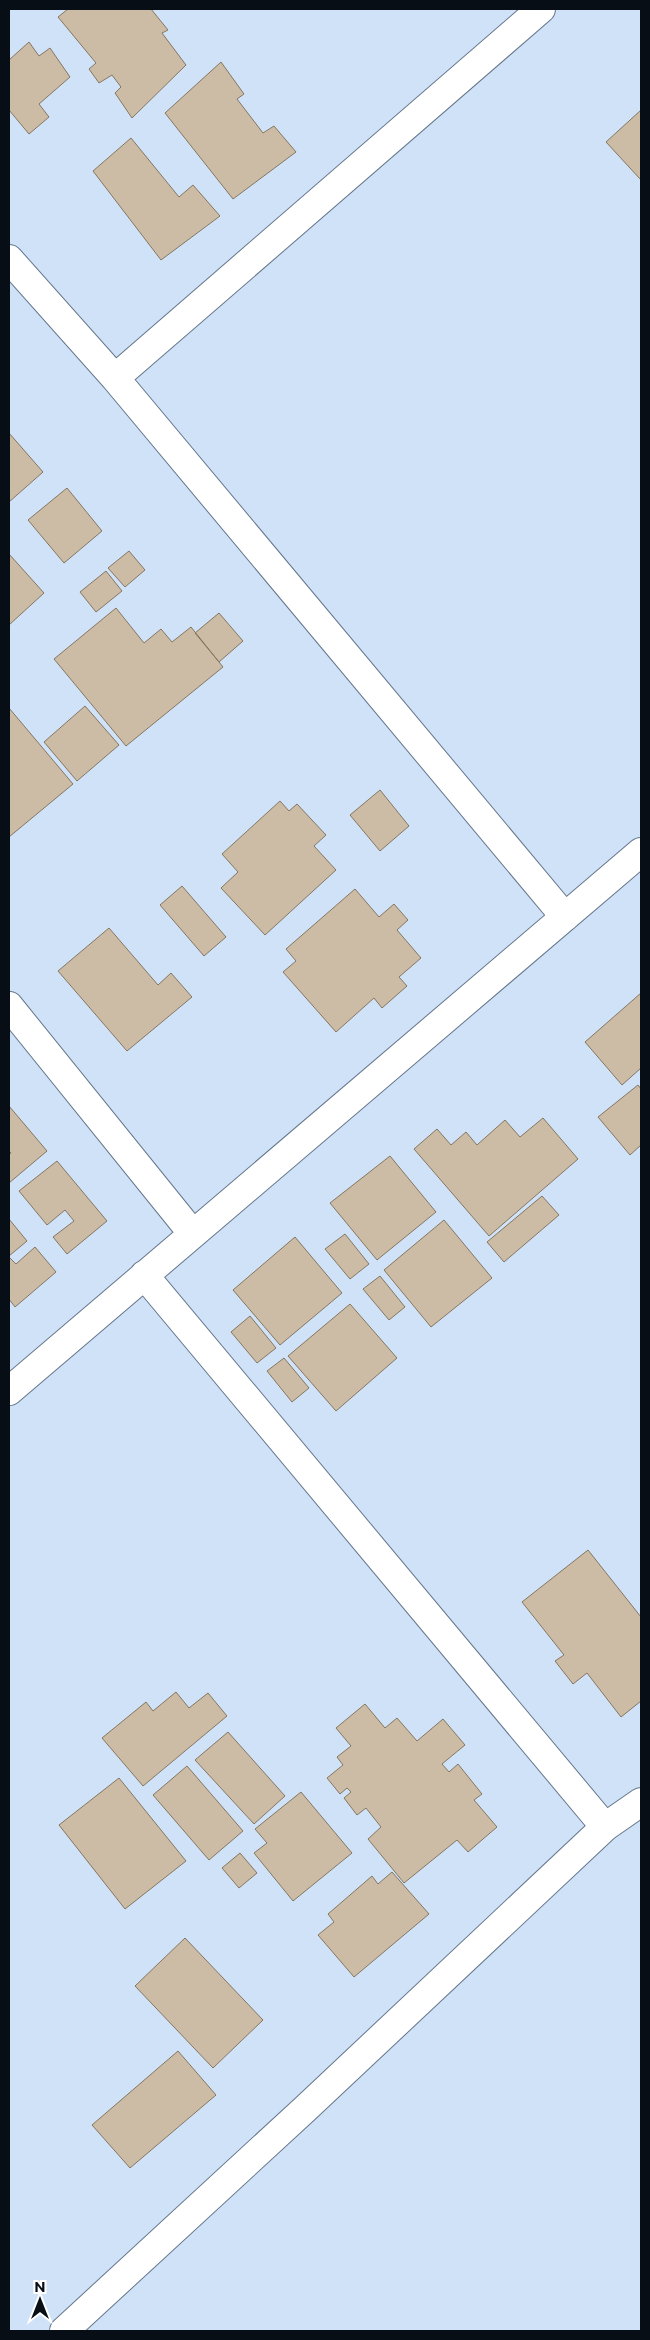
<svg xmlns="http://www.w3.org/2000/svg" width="650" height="2340" font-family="Montserrat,sans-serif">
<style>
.building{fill:#ccbca5;stroke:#857660}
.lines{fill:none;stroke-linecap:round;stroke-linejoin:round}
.street-casing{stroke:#65768a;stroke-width:30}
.street{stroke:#fff;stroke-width:28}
</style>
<rect width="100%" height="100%" fill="#cfe2f8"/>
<path class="building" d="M 68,9 L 151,9 L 168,30 L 162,33 L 186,65 L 132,118 L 115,93 L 121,87 L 112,75 L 99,83 L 89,69 L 96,63 L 58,17 Z
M 29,42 L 39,56 L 50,48 L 70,77 L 39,104 L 49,117 L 29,134 L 9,110 L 9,60 Z
M 221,62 L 244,94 L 237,99 L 263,133 L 274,126 L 296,152 L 233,199 L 165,113 Z
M 641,110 L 641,180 L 606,142 Z
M 131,138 L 179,197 L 193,185 L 220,216 L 161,260 L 93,171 Z
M 9,433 L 43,472 L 9,502 Z
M 67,488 L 102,531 L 64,563 L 28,520 Z
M 129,551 L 145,570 L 125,587 L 108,568 Z
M 9,554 L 44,593 L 9,625 Z
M 106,571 L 122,591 L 96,612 L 80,592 Z
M 116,608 L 144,643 L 161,629 L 172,642 L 191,627 L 223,667 L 126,746 L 54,659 Z
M 219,613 L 243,641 L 219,662 L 195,633 Z
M 85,706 L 119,745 L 77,781 L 44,742 Z
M 9,708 L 73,784 L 9,837 Z
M 380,790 L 409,826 L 380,851 L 350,815 Z
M 280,801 L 289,811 L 297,804 L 326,835 L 314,846 L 336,870 L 265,935 L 221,888 L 238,872 L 222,854 Z
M 182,886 L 226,937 L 204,956 L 160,905 Z
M 355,889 L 379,917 L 394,904 L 408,920 L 397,930 L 421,958 L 399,977 L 407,986 L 382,1008 L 374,998 L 336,1032 L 283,972 L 296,961 L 286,949 Z
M 109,928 L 158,985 L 171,973 L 192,997 L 127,1051 L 58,971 Z
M 641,993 L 641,1068 L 622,1085 L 585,1042 Z
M 638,1085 L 641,1089 L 641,1145 L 630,1155 L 598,1117 Z
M 9,1106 L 47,1151 L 9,1183 L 9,1154 L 11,1153 L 9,1151 Z
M 543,1118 L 578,1159 L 489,1236 L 414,1149 L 437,1129 L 451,1145 L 466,1132 L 477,1145 L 505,1120 L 520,1137 Z
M 390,1156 L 436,1212 L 377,1260 L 330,1203 Z
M 57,1161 L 107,1221 L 67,1254 L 53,1237 L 74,1221 L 65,1210 L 47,1225 L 19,1191 Z
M 542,1196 L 559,1215 L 504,1262 L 487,1242 Z
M 9,1219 L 27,1241 L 9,1256 Z
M 444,1220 L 492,1278 L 431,1327 L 384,1270 Z
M 345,1234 L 369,1264 L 350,1279 L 325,1249 Z
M 295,1237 L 342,1293 L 280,1345 L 233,1290 Z
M 35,1247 L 56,1272 L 15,1307 L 9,1299 L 9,1257 L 16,1264 Z
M 380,1276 L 405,1307 L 389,1320 L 363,1289 Z
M 350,1304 L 397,1358 L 336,1411 L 288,1356 Z
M 250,1316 L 276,1348 L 257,1363 L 231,1332 Z
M 284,1358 L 309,1388 L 292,1402 L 267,1371 Z
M 588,1550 L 641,1617 L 641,1701 L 621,1717 L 587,1673 L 573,1684 L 555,1661 L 564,1655 L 522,1602 Z
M 176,1692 L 189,1708 L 208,1693 L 227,1716 L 143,1786 L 102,1738 L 146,1702 L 153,1711 Z
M 365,1704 L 385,1728 L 397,1718 L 417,1741 L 443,1719 L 465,1745 L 442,1764 L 449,1772 L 458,1764 L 482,1794 L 474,1800 L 497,1827 L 468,1852 L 457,1840 L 404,1883 L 368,1839 L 381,1827 L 366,1808 L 357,1815 L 344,1798 L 351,1792 L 347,1788 L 340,1794 L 327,1778 L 343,1765 L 337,1757 L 351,1746 L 336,1728 Z
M 228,1732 L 285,1796 L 254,1824 L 195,1760 Z
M 187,1766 L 243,1831 L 209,1860 L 153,1795 Z
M 119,1778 L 186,1861 L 125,1909 L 59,1825 Z
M 301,1792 L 352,1853 L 293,1901 L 254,1853 L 267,1843 L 255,1829 Z
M 240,1853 L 257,1873 L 239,1888 L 222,1868 Z
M 392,1872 L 429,1914 L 354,1977 L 318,1935 L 334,1922 L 328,1914 L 372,1876 L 378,1884 Z
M 185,1938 L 263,2020 L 213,2068 L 135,1986 Z
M 178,2051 L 216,2095 L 130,2168 L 92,2125 Z"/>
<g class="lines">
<g class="street-casing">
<path id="street" d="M 9,259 L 115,378 L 565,917
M 115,378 L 541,9
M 9,1006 L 193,1234
M 144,1275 L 605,1827
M 9,1391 L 641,852
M 64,2331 L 305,2109 L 605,1827 L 641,1802"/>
</g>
<use href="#street" class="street"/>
</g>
<rect width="650" height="2340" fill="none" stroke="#080e15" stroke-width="20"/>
<g transform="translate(40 2300)" stroke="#ffffff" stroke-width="4" paint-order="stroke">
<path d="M0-4L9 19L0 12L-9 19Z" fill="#080e15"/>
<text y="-8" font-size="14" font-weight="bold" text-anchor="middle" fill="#080e15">N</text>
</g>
</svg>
